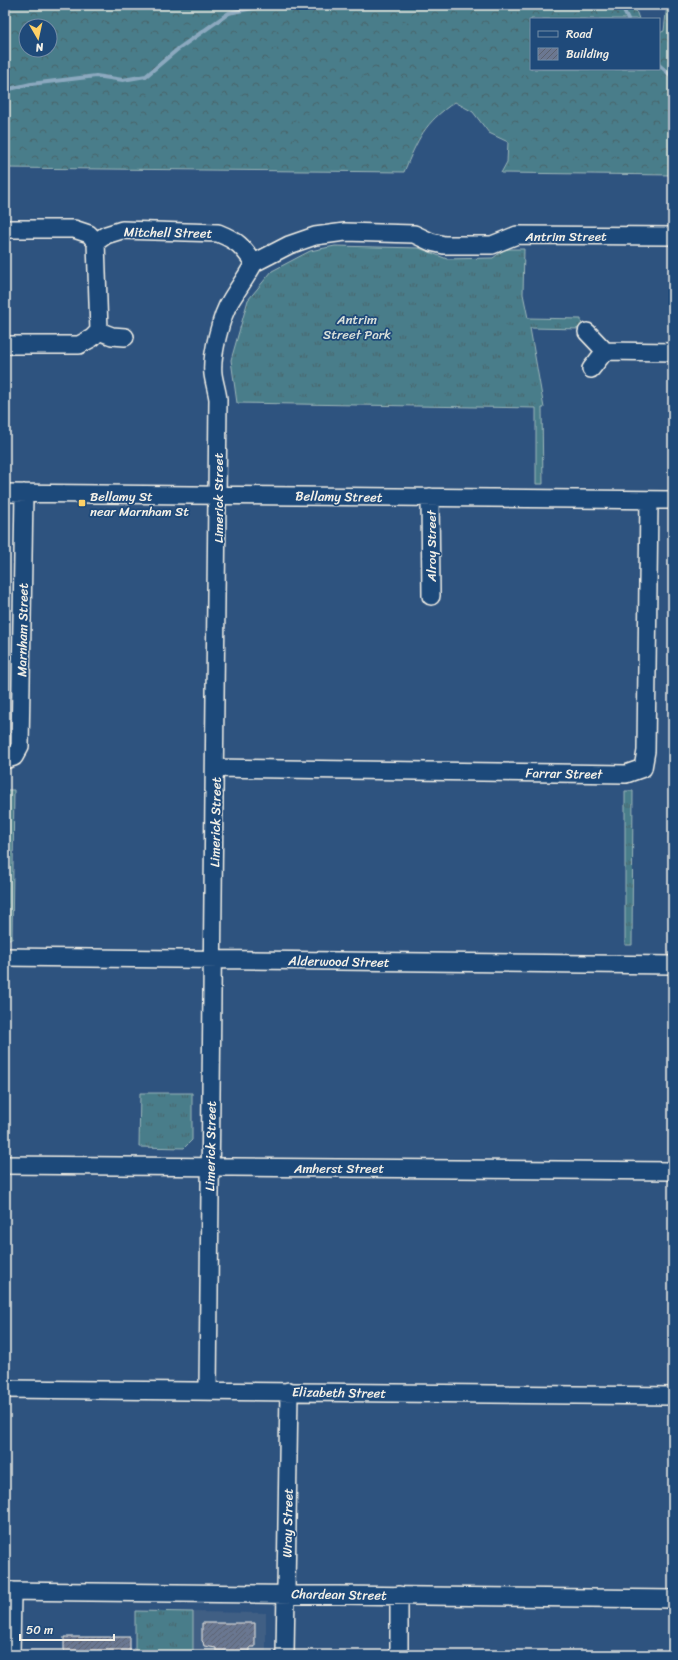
<svg xmlns="http://www.w3.org/2000/svg" width="678" height="1660" font-family="Sriracha,sans-serif">
<style>
.built{fill:#405e84}
.grass{fill:url(#grass-tufts);stroke:#9eb7b9}
.forest{fill:url(#forest-crowns);stroke:#9eb7b9;fill-rule:evenodd}
.lines{fill:none;stroke-linecap:round;stroke-linejoin:round}
.stream{stroke:#8ca9bf;stroke-width:4}
.building{fill:url(#building-hatch);stroke:#f4f1e8}
.minor-casing{stroke:#f4f1e8;stroke-width:20}
.minor{stroke:#1f4a7a;stroke-width:17}
.poi-dot{fill:#ffd166;stroke:#1f4a7a;stroke-width:1.5}
.labels{text-anchor:middle;stroke-width:3.5;stroke-linejoin:round;paint-order:stroke}
.street-label{font-size:13px;fill:#f4f1e8;stroke:#1f4a7a}
.park-label{font-size:13px;fill:#dae0da;stroke:#1f4a7a}
.poi-label{font-size:13px;fill:#f4f1e8;stroke:#1f4a7a;text-anchor:start}
</style>
<defs>
<pattern id="grass-tufts" width="24" height="20" patternUnits="userSpaceOnUse"><rect width="24" height="20" fill="#497d8a"/><path d="M3 7l-1-3M5 7V3M7 7l1-3M15 17l-1-3M17 17v-4M19 17l1-3" fill="none" stroke="#49656b"/></pattern>
<pattern id="forest-crowns" width="20" height="18" patternUnits="userSpaceOnUse"><rect width="20" height="18" fill="#497d8a"/><path d="M2 6a3 3 0 1 1 6 0M12 15a3 3 0 1 1 6 0" fill="none" stroke="#49656b"/></pattern>
<pattern id="building-hatch" width="6" height="6" patternUnits="userSpaceOnUse"><rect width="6" height="6" fill="#6b7791"/><path d="M-1 1l2-2M0 6l6-6M5 7l2-2" fill="none" stroke="#5c626f"/></pattern>
</defs>
<rect width="100%" height="100%" fill="#2e537f"/>
<filter id="ink" filterUnits="userSpaceOnUse"><feTurbulence type="fractalNoise" baseFrequency=".025" numOctaves="2"/><feDisplacementMap in="SourceGraphic" scale="8" xChannelSelector="R" yChannelSelector="G"/><feConvolveMatrix kernelMatrix="1 2 1 2 8 2 1 2 1" color-interpolation-filters="sRGB"/></filter>
<g filter="url(#ink)">
<path class="built" d="M 193,1612 L 266,1613 L 266,1655 L 193,1655 Z"/>
<path class="grass" d="M 335,246 L 419,248 L 447,259 L 493,258 L 505,249 L 524,249 L 523,294 L 528,318 L 581,319 L 582,329 L 530,328 L 544,408 L 542,408 L 543,484 L 536,484 L 536,408 L 237,403 L 231,360 L 248,300 L 272,271 L 310,251 Z
M 7,790 L 14,790 L 12,939 L 5,939 Z
M 625,791 L 633,791 L 632,945 L 625,945 Z
M 140,1093 L 192,1093 L 192,1140 L 184,1148 L 139,1147 Z
M 135,1611 L 193,1612 L 193,1655 L 135,1655 Z"/>
<path class="forest" d="M 5,5 L 634,5 L 639,19 L 531,19 L 531,69 L 659,69 L 659,33 L 664,31 L 667,5 L 673,5 L 673,175 L 501,173 L 507,162 L 508,142 L 489,133 L 473,112 L 455,102 C 424,123 418,139 404,172 L 5,168 ZM 26,26 L 50,26 L 50,50 L 26,50 Z"/>
<g class="lines">
<path class="stream" d="M 621,5 L 628,19
M 659,65 L 673,77
M 5,90 L 31,84 L 96,76 L 123,80 L 146,76 L 178,49 L 229,13 L 266,5"/>
</g>
<path class="building" d="M 202,1623 L 255,1623 L 255,1647 L 250,1647 L 250,1651 L 216,1651 L 216,1648 L 204,1646 L 203,1642 L 202,1641 Z
M 64,1637 L 130,1637 L 130,1655 L 64,1655 Z"/>
<g class="lines">
<g class="minor-casing">
<path id="minor" d="M 5,229 L 74,229 L 89,234 L 96,242 L 106,235 L 122,230 L 218,233 C 238,241 242,246 254,263
M 254,263 L 289,245 L 315,236 L 345,232 L 414,234 L 431,242 L 444,245 L 492,245 L 517,235 L 673,236
M 99,331 L 112,336 L 125,337
M 587,332 L 605,351 L 591,369
M 5,345 L 79,345 L 92,338 L 99,331 L 96,242
M 605,351 L 673,352
M 5,493 L 673,500
M 430,497 L 431,596
M 5,760 L 14,757 L 20,746 L 24,493
M 216,768 L 626,774 L 643,768 L 646,751 L 649,500
M 5,957 L 673,965
M 5,1165 L 673,1171
M 5,1389 L 673,1396
M 208,1391 L 218,399 C 217,391 214,382 213,374 C 211,356 221,315 231,300 C 239,287 247,276 254,263
M 5,1591 L 673,1599
M 11,1655 L 12,1591
M 285,1655 L 289,1391
M 399,1655 L 399,1595"/>
</g>
<use href="#minor" class="minor"/>
</g>
</g>
<rect class="poi-dot" x="78" y="499" width="8" height="8" rx="2"/>
<g class="labels">
<g class="street-label">
<text transform="translate(168 232) rotate(1)" y="5">Mitchell Street</text>
<text x="566" y="241">Antrim Street</text>
<text transform="translate(339 496) rotate(1)" y="5">Bellamy Street</text>
<text transform="translate(218 498) rotate(-90)" y="5">Limerick Street</text>
<text transform="translate(431 546) rotate(-90)" y="5">Alroy Street</text>
<text transform="translate(22 630) rotate(-89)" y="5">Marnham Street</text>
<text transform="translate(564 773) rotate(1)" y="5">Farrar Street</text>
<text transform="translate(215 822) rotate(-89)" y="5">Limerick Street</text>
<text transform="translate(339 961) rotate(1)" y="5">Alderwood Street</text>
<text transform="translate(210 1146) rotate(-89)" y="5">Limerick Street</text>
<text x="339" y="1173">Amherst Street</text>
<text transform="translate(339 1392) rotate(1)" y="5">Elizabeth Street</text>
<text transform="translate(287 1523) rotate(-89)" y="5">Wray Street</text>
<text transform="translate(339 1594) rotate(1)" y="5">Chardean Street</text>
</g>
<g class="park-label">
<text x="357" y="324">Antrim<tspan x="357" dy="15">Street Park</tspan></text>
</g>
<g class="poi-label">
<text x="90" y="501">Bellamy St<tspan x="90" dy="15">near Marnham St</tspan></text>
</g>
</g>
<rect width="678" height="1660" fill="none" stroke="#1f4a7a" stroke-width="20"/>
<rect x="10" y="10" width="658" height="1640" fill="none" stroke="#f4f1e8" stroke-width="1.5" filter="url(#ink)"/>
<rect x="530" y="18" width="130" height="52" fill="#1f4a7a" stroke="#748da6"/>
<rect x="538" y="31" width="20" height="6" fill="#1f4a7a" stroke="#748da6"/>
<text x="566" y="38" font-size="12" fill="#f4f1e8">Road</text>
<rect x="538" y="48" width="20" height="12" fill="url(#building-hatch)" stroke="#748da6"/>
<text x="566" y="58" font-size="12" fill="#f4f1e8">Building</text>
<g transform="translate(38 38) rotate(171)"><circle r="19" fill="#1f4a7a" stroke="#748da6"/>
<path d="M0-3L7 15L0 10L-7 15Z" fill="#ffd166"/>
<text y="-6" font-size="11" font-weight="bold" text-anchor="middle" fill="#f4f1e8">N</text>
</g>
<path d="M20 1634v6h94v-6" fill="none" stroke="#f4f1e8" stroke-width="2"/>
<text x="26" y="1634" font-size="12" fill="#f4f1e8" stroke="#1f4a7a" stroke-width="3" paint-order="stroke">50 m</text>
</svg>
